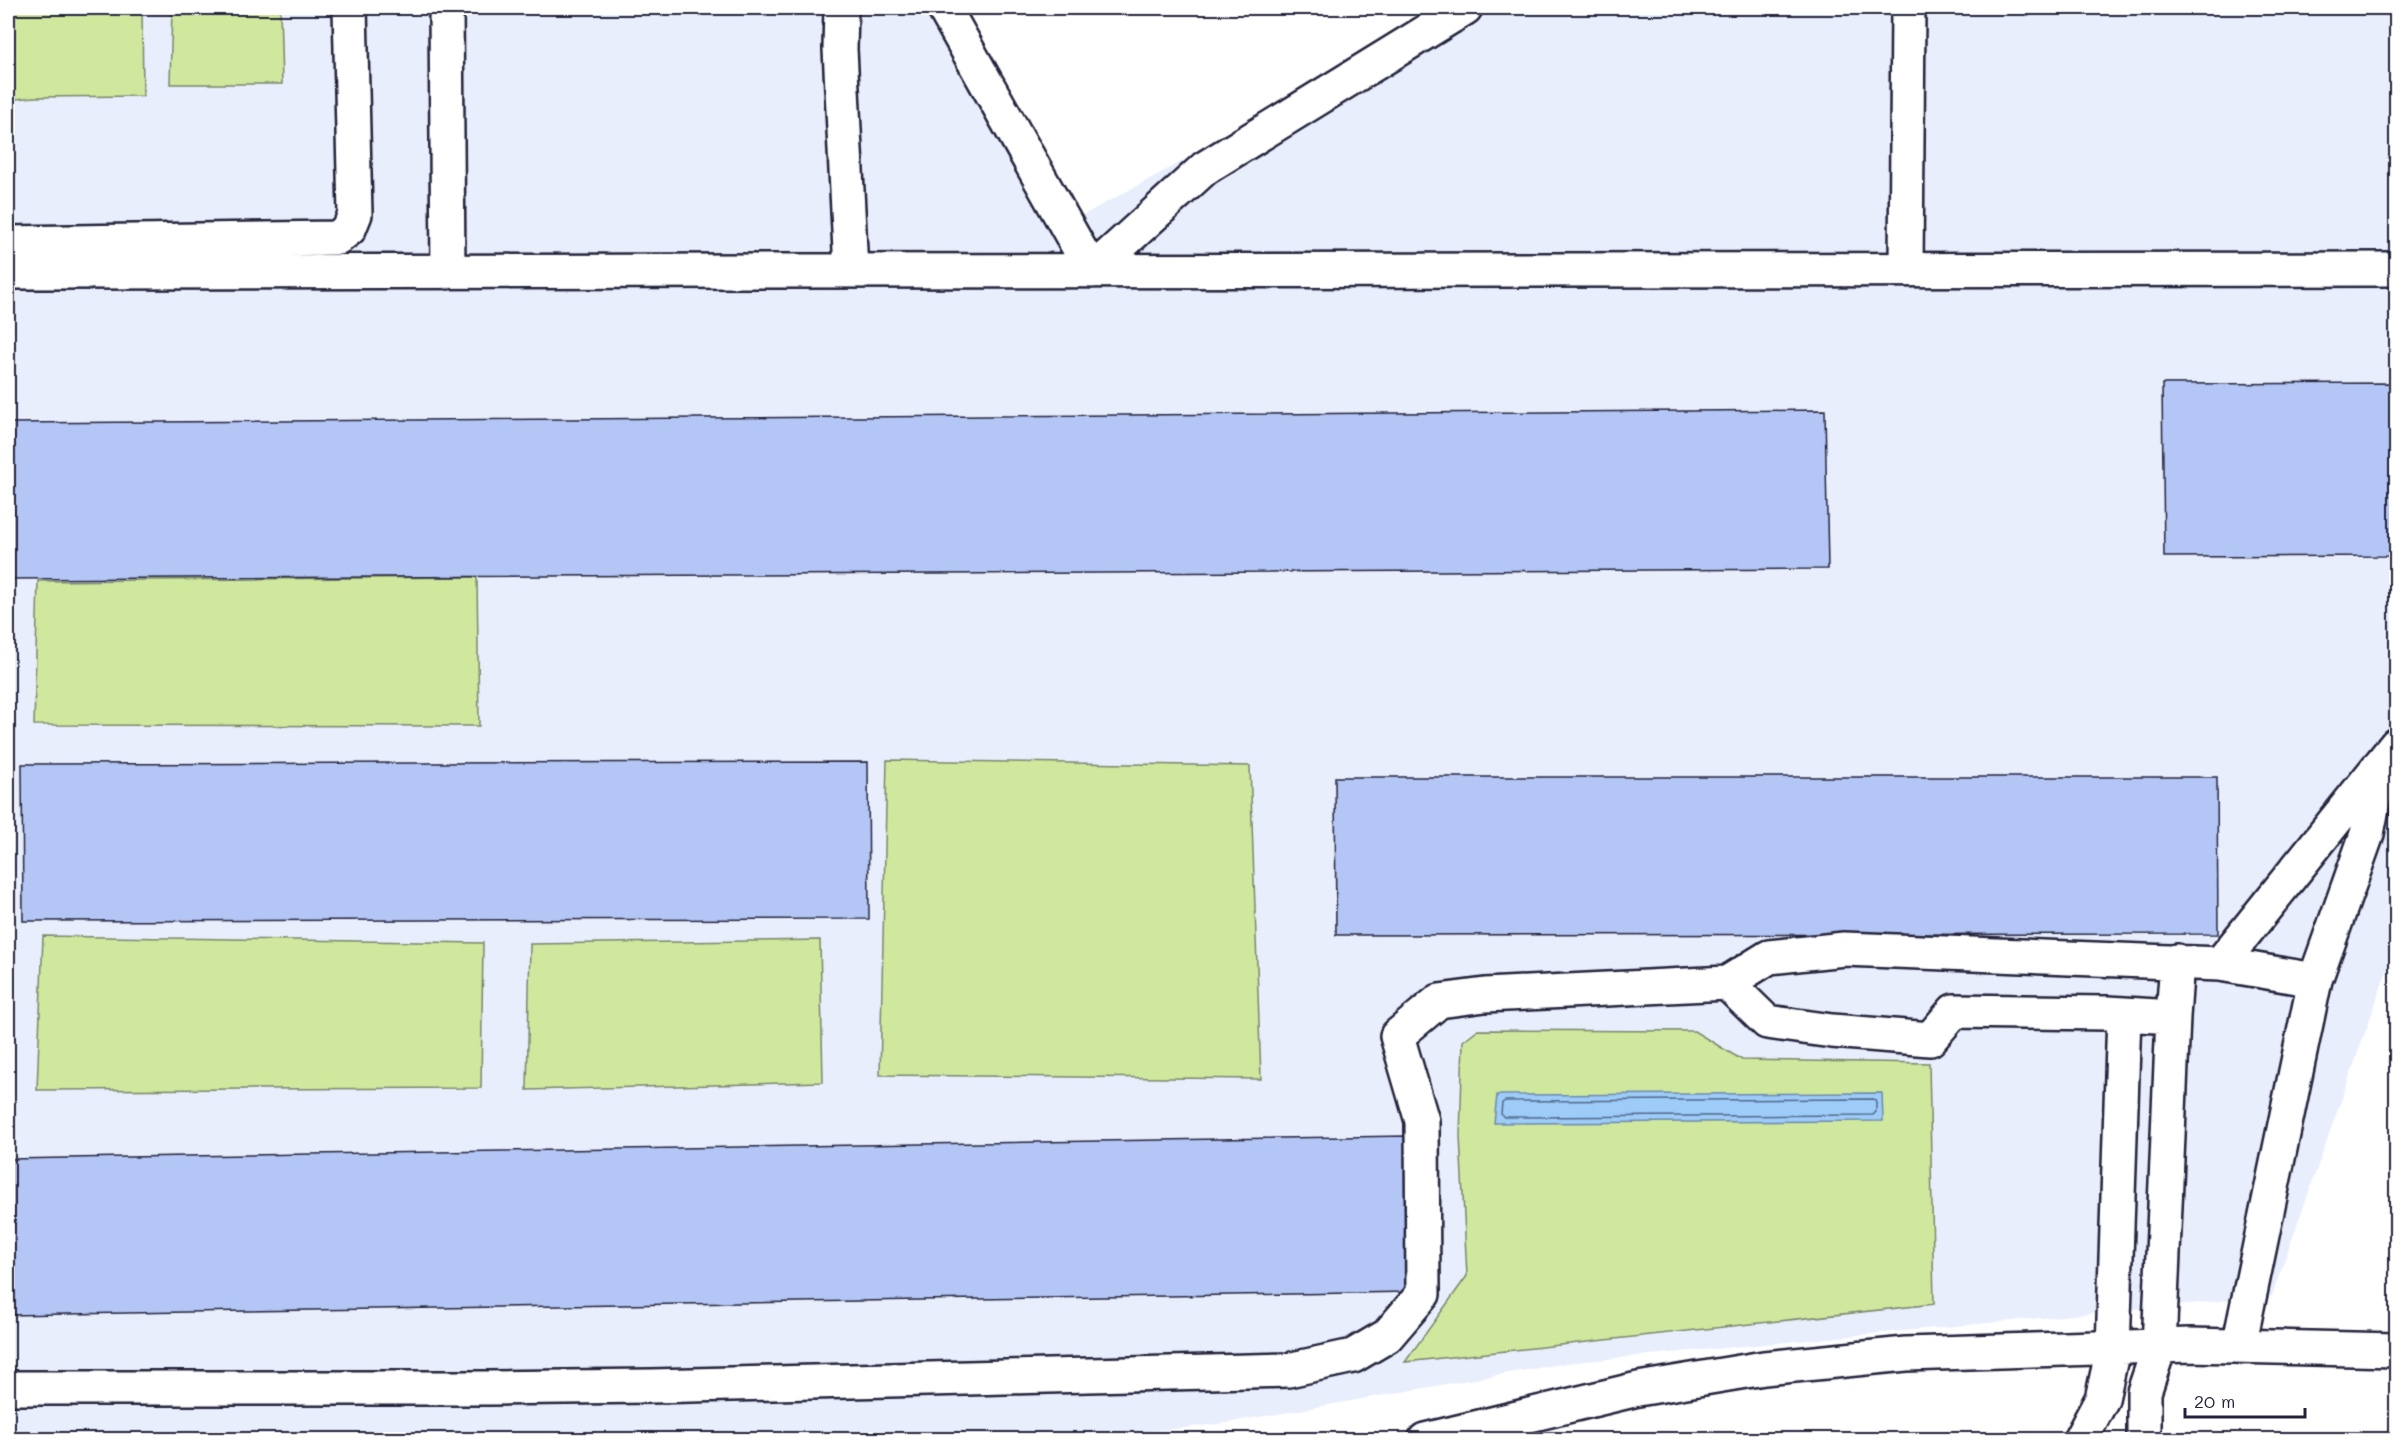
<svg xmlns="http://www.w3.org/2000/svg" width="2404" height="1447" font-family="Mali,sans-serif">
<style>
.built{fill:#e8eefc}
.green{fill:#d0e89d;stroke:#79856c;stroke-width:1.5}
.water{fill:#9dccf9;stroke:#6c88ad;stroke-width:1.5}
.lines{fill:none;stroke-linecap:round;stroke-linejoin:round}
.shore{stroke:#536687;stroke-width:1.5}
.building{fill:#b4c6f5;stroke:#22223b;stroke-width:1.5}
.minor-casing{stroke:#22223b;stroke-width:38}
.minor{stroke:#fff;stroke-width:33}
</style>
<rect width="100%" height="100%" fill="#fff"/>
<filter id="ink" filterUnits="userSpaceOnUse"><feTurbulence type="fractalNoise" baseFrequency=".0167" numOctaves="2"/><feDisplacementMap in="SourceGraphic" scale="12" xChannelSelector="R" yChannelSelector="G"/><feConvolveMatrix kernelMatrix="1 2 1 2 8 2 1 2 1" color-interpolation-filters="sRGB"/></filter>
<g filter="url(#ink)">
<path class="built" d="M 8,8 L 964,8 L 1076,219 L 1464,8 L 2396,8 L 2396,945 L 2272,1296 L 1566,1363 L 1220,1424 L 1077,1439 L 8,1439 Z"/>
<path class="green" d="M 8,8 L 142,8 L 143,96 L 34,97 L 8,100 Z
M 172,8 L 280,8 L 282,84 L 170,84 Z
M 477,577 L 479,726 L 34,725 L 38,581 Z
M 887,760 L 1250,766 L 1261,1079 L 880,1075 Z
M 43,936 L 483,943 L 481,1088 L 37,1090 Z
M 820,940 L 823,1082 L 527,1090 L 530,944 Z
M 1477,1030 L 1694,1031 L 1742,1060 L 1929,1063 L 1934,1304 L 1405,1362 L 1467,1276 L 1460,1136 L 1463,1041 Z"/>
<path class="water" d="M 1882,1093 L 1883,1121 L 1494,1123 L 1497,1095 Z"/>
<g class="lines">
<path class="shore" d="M 1873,1099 L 1876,1101 L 1876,1112 L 1873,1115 L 1504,1117 L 1501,1114 L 1502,1103 L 1505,1101 Z"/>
</g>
<path class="building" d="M 2396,383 L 2396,556 L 2164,557 L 2162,384 Z
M 1825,410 L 1828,569 L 8,579 L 8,423 Z
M 868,762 L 869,919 L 23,921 L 22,764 Z
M 1335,777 L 2217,777 L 2218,934 L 1336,935 Z
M 1407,1136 L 1410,1292 L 8,1315 L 8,1159 Z"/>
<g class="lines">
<g class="minor-casing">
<path id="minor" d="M 446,8 L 448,272
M 841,8 L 840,49 L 851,271
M 944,8 L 1092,271 L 1205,168 L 1465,8
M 8,243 L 337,238 L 349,229 L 355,214 L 350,8
M 1906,269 L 1908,8
M 8,272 L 2396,269
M 2177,961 L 2173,1017 L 2108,1013 L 1954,1011 L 1930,1039 L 1832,1031 L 1767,1022 L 1727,983 L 1769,957 L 1844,949 L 2220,964 L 2396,745
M 2220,964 L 2315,980
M 2239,1346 L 2315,980 L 2367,834 L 2379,771
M 8,1388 L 487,1388 L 651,1386 L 1288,1370 L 1353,1356 L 1387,1336 L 1423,1294 L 1422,1121 L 1397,1036 L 1439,1001 L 1485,995 L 1727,983
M 1425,1440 L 1638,1389 L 1764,1368 L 1906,1354 L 2190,1345 L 2396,1350
M 2080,1440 L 2102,1399 L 2113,1349 L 2124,1014
M 2144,1440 L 2144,1392 L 2159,1348 L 2173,1017"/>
</g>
<use href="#minor" class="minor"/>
</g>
</g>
<rect width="2404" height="1447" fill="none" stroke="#fff" stroke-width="30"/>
<rect x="15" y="15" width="2374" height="1417" fill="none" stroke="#22223b" stroke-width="2" filter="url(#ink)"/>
<path d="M2185 1408v9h120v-9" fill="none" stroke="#22223b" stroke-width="3"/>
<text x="2194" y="1408" font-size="18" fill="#22223b" stroke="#ffffff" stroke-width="4.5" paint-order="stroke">20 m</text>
</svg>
